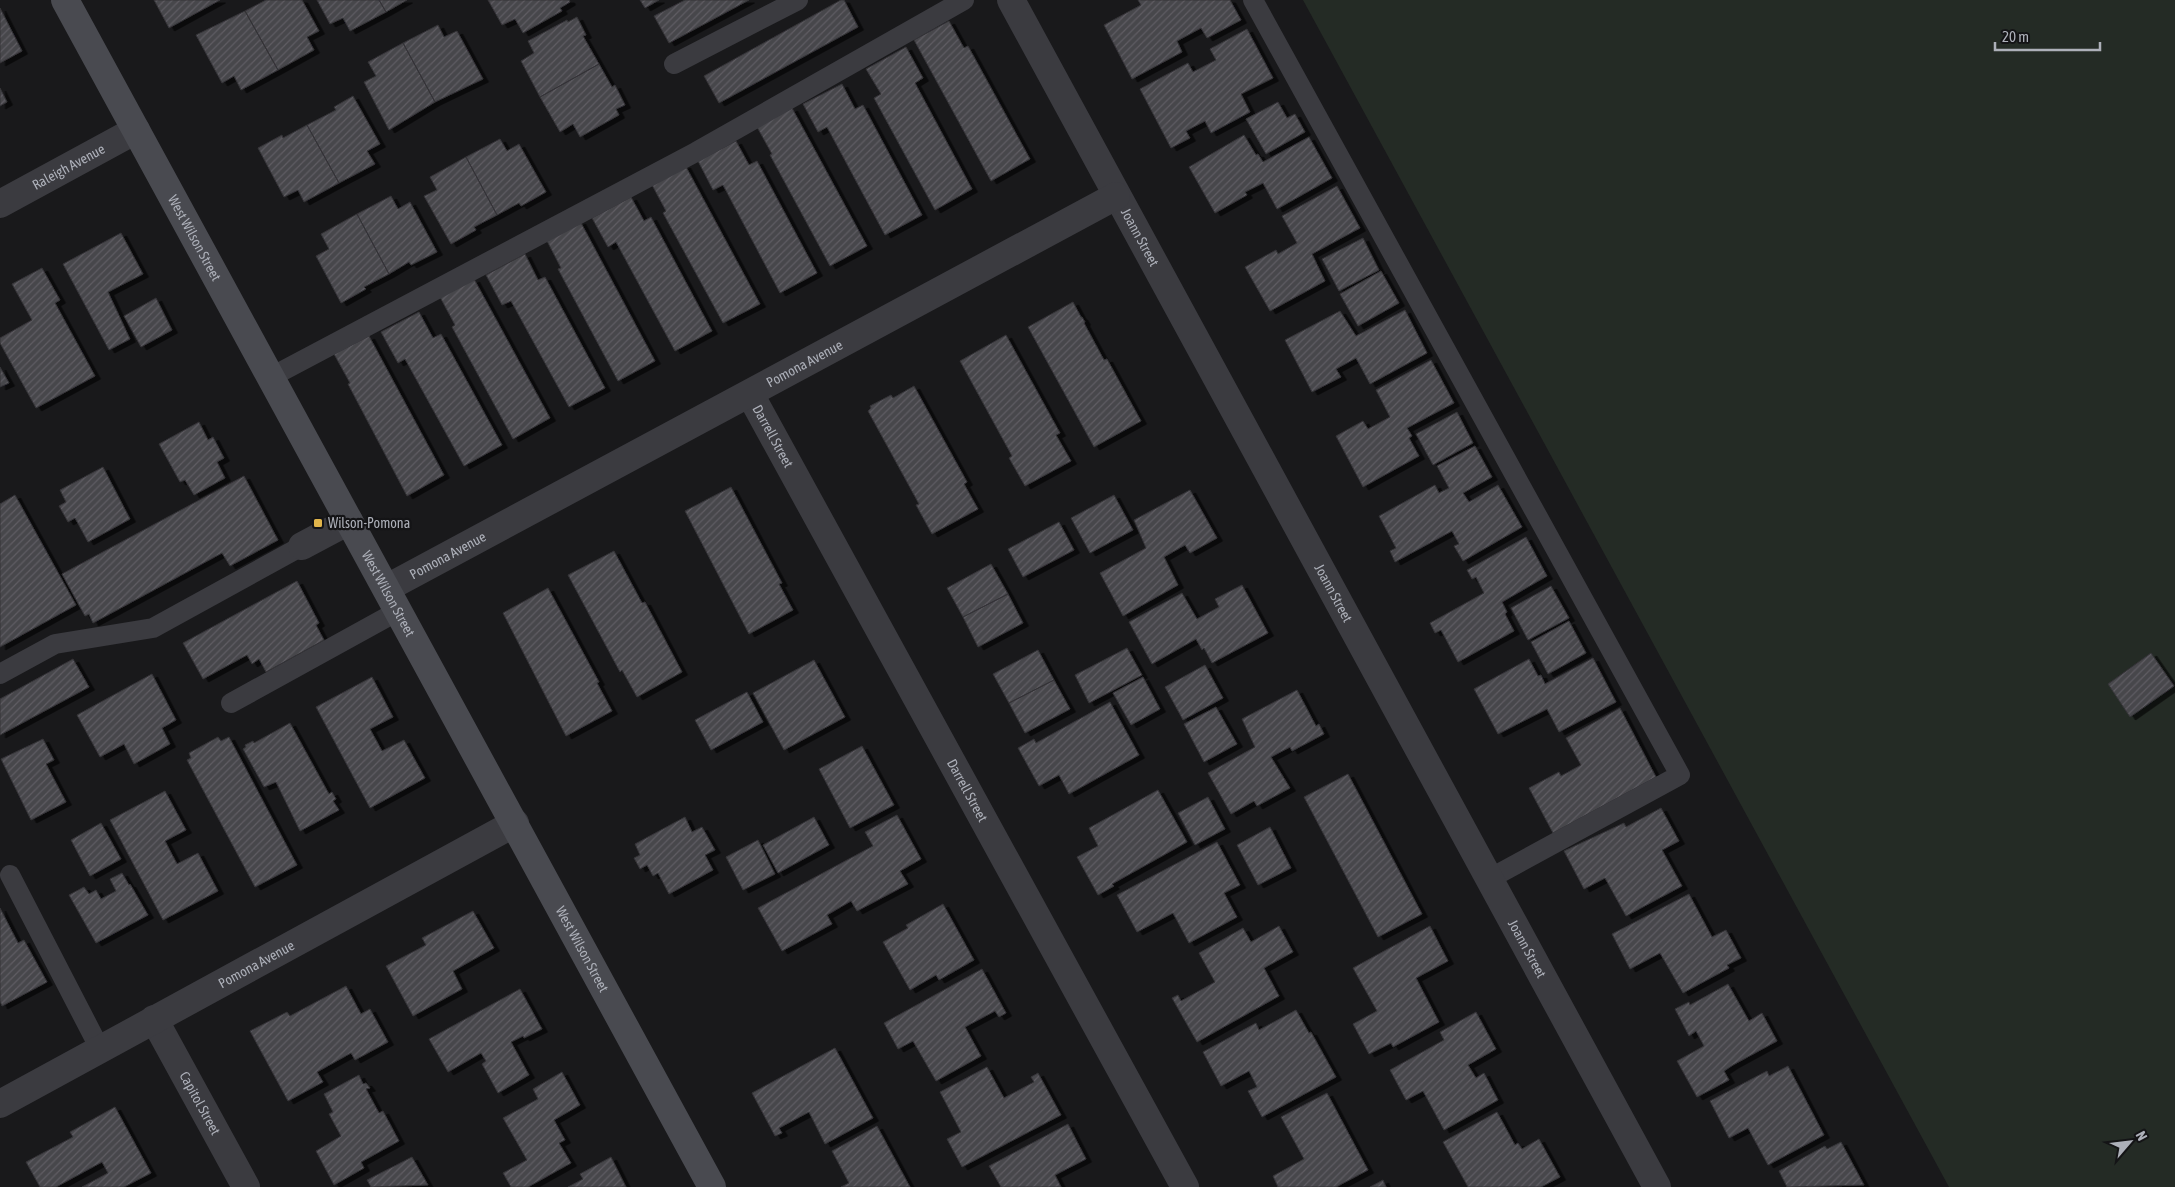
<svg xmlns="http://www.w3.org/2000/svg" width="2175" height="1187" font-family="'Asap Condensed',sans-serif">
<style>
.green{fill:#242b25}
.building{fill:url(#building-hatch);stroke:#343337;filter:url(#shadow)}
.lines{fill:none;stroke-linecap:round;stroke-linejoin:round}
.lane{stroke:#3b3b40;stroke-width:20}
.street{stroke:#3b3b40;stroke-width:28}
.secondary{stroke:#494a50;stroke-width:28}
.poi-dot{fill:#e1b54b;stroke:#141416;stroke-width:2}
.labels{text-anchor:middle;stroke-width:4.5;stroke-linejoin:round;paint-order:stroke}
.street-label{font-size:14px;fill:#adb0b9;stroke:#141416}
.poi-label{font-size:14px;fill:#adb0b9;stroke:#141416;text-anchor:start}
</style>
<defs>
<pattern id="building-hatch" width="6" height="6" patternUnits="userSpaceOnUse" patternTransform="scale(1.25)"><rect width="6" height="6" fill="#47464b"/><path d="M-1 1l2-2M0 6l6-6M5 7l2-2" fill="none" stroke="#5f5e63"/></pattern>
<filter id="shadow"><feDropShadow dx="5.5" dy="3" stdDeviation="0" flood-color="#0009"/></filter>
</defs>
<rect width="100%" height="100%" fill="#19191b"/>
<path class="green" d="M 1303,0 L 2175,0 L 2175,1187 L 1949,1187 Z"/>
<path class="building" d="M 154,0 L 220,0 L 169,28 Z
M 266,0 L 302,0 L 319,31 L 307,37 L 314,50 L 278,70 L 245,11 Z
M 317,0 L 379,0 L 386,12 L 350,31 L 343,18 L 330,24 Z
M 379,0 L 407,0 L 386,12 Z
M 488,0 L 569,0 L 570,2 L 560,8 L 562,11 L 523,33 L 515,19 L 502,25 Z
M 640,0 L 659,0 L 645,8 Z
M 685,0 L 749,0 L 669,43 L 654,16 Z
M 841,0 L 844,0 L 858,27 L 719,103 L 704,76 Z
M 1138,0 L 1230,0 L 1241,20 L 1207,38 L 1201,28 L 1177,41 L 1182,52 L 1132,79 L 1104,25 L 1141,5 Z
M 0,8 L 22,51 L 0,63 Z
M 245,11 L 278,70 L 241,90 L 234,76 L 222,83 L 196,35 Z
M 577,17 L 586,35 L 583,36 L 599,64 L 540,97 L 521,61 L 534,53 L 528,41 L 567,20 L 568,22 Z
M 949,21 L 964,48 L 968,46 L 1030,159 L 991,181 L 914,40 Z
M 438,25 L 444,37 L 457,31 L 483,79 L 435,102 L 403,43 Z
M 1247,29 L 1273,78 L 1241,94 L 1250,112 L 1211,133 L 1205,121 L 1186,131 L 1190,138 L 1171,148 L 1140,89 L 1188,63 L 1193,72 L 1216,60 L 1210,49 Z
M 403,43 L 435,102 L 389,130 L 364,82 L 376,76 L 368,62 Z
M 906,47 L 923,78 L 915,83 L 972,189 L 935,210 L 874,98 L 881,94 L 866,69 Z
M 599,64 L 612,87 L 615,85 L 625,105 L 616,109 L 619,115 L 580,137 L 573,124 L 560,132 L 540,97 Z
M 842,84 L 855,109 L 863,105 L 922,215 L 885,235 L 827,127 L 818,132 L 803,104 Z
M 0,88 L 7,102 L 0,106 Z
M 353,96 L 380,144 L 367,151 L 375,164 L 339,183 L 307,125 L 336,110 L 334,107 Z
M 1278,102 L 1287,118 L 1295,114 L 1305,132 L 1266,154 L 1246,119 Z
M 792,108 L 867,246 L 830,266 L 770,155 L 772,154 L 757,127 Z
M 307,125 L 339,183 L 304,202 L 298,190 L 284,197 L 258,148 L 282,135 L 283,138 Z
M 1244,135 L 1256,155 L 1258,154 L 1263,162 L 1309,137 L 1332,178 L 1277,209 L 1263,183 L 1245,192 L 1247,195 L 1215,213 L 1189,167 Z
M 500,139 L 507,151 L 519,144 L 546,192 L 521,206 L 519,203 L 497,215 L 466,157 Z
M 736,141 L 749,165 L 757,161 L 817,273 L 780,293 L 723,185 L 713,190 L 698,161 Z
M 466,157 L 497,215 L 474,227 L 476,230 L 451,244 L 424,196 L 437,190 L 430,177 Z
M 685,165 L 760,304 L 723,323 L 663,213 L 666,211 L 651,183 Z
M 1337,186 L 1360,228 L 1312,254 L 1325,281 L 1270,311 L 1245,267 L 1276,250 L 1278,254 L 1297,243 L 1282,216 Z
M 391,196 L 398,209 L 410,202 L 437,252 L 411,265 L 409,262 L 389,274 L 357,214 Z
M 631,197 L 644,221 L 651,217 L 712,331 L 675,351 L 616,242 L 608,247 L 592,218 Z
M 357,214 L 389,274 L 364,287 L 366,289 L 341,303 L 316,256 L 329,249 L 321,234 Z
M 580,221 L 655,361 L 618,381 L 558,269 L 561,268 L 546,239 Z
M 121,233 L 143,274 L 108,292 L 130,339 L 109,350 L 63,264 Z
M 1363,238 L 1379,270 L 1339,291 L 1322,259 Z
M 525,254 L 538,280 L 545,277 L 605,388 L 569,407 L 511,301 L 502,305 L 486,275 Z
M 42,268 L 60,300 L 55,303 L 95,376 L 36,408 L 0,343 L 0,338 L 32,320 L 12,284 Z
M 1381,271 L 1399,303 L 1358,326 L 1340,294 Z
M 474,279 L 550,418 L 513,439 L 452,327 L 455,325 L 440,297 Z
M 156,298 L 172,330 L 141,347 L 124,316 Z
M 1073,302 L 1081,317 L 1082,317 L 1085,322 L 1084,323 L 1104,360 L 1107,359 L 1141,421 L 1094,447 L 1028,327 Z
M 1405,310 L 1427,353 L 1370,384 L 1356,358 L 1336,369 L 1341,377 L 1312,392 L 1285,340 L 1340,311 L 1356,336 Z
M 419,312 L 433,338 L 441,334 L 502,445 L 464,466 L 405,359 L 398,363 L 381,332 Z
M 1006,335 L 1060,433 L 1056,435 L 1071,461 L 1025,486 L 1009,458 L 1012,456 L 960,361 Z
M 369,336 L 444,475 L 407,496 L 348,384 L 350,383 L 334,354 Z
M 1431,360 L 1454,403 L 1407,428 L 1412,436 L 1409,438 L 1419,456 L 1363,487 L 1336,436 L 1363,421 L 1368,429 L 1390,417 L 1376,390 Z
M 0,367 L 9,383 L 0,387 Z
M 914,386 L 967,482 L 964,484 L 978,509 L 932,534 L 916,505 L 919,504 L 868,411 L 871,408 L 870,406 L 891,395 L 893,398 Z
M 1457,412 L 1473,443 L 1433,465 L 1416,434 Z
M 199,422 L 208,440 L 213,437 L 224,458 L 217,462 L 225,478 L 194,495 L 185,480 L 180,482 L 159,444 Z
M 1475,446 L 1492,477 L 1463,493 L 1469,502 L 1498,485 L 1522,527 L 1463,561 L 1454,546 L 1459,544 L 1452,531 L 1395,562 L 1390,551 L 1396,548 L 1379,516 L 1435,485 L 1439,493 L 1449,488 L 1437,466 Z
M 103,467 L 130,519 L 88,542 L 75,518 L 68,522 L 59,506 L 66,502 L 60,490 Z
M 244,476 L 278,540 L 230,566 L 222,553 L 93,623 L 89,614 L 85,616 L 62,574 Z
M 731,487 L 782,583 L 779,584 L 793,610 L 749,634 L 685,511 Z
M 1190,490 L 1217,538 L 1190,553 L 1185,545 L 1164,557 L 1178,585 L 1123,616 L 1100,573 L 1146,548 L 1134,520 Z
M 15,495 L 76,605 L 0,647 L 0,504 Z
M 1114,495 L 1133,530 L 1090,553 L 1071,518 Z
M 1059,522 L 1074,550 L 1023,577 L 1008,549 Z
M 1526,537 L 1547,576 L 1502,602 L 1507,612 L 1505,614 L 1514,631 L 1458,662 L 1441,630 L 1435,633 L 1430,623 L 1484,593 L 1476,577 L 1472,579 L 1467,570 Z
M 614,551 L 642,603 L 645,602 L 682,672 L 637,697 L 622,670 L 620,672 L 568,575 Z
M 991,564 L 1008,594 L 963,617 L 947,588 Z
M 297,581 L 319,623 L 316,625 L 324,640 L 266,672 L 259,659 L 252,664 L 247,655 L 203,679 L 183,643 Z
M 1242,585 L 1268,633 L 1212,663 L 1204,648 L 1202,650 L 1196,639 L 1152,664 L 1129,622 L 1182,593 L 1197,619 L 1219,607 L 1215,599 Z
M 1551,586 L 1569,618 L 1528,640 L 1511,608 Z
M 548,588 L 599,682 L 597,683 L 612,711 L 566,736 L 503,613 Z
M 1008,594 L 1023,623 L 978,647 L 963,617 Z
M 1569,621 L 1586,653 L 1548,674 L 1531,642 Z
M 1127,648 L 1142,675 L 1089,703 L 1075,675 Z
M 1038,650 L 1054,680 L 1009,703 L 993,674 Z
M 2151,653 L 2174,686 L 2130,717 L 2108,684 Z
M 1593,658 L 1616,702 L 1559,732 L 1547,709 L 1498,734 L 1474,689 L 1529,659 L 1538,676 L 1541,675 L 1545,684 Z
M 73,659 L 89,687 L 0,735 L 0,699 Z
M 814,660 L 845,717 L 784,750 L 753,693 Z
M 1205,665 L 1223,698 L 1183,720 L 1165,687 Z
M 152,674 L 176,720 L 162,728 L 170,744 L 134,764 L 124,744 L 100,757 L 77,715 Z
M 372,677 L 393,717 L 370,729 L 382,751 L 404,740 L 425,778 L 370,808 L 316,707 Z
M 1143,677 L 1160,709 L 1131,725 L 1113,693 Z
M 1054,680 L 1070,709 L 1025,733 L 1009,703 Z
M 1297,690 L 1316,726 L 1319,724 L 1324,734 L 1292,751 L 1290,747 L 1271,757 L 1290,788 L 1257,806 L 1254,801 L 1231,814 L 1208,773 L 1255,747 L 1242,719 Z
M 747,692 L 763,722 L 711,750 L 695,720 Z
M 1110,702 L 1139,755 L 1069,794 L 1059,775 L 1039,786 L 1018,748 L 1034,739 L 1036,743 Z
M 1216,707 L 1237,744 L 1204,762 L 1184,724 Z
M 1620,708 L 1656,777 L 1553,833 L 1529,788 L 1559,772 L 1561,776 L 1581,765 L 1566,738 Z
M 290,723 L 329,794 L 332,792 L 336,799 L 333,801 L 339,810 L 300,831 L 276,782 L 264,787 L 243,749 L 246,747 L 245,745 L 253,741 L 254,743 Z
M 218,737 L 221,741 L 229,737 L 297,865 L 255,887 L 187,760 L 191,758 L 189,753 Z
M 43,739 L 54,760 L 46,764 L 66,802 L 31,820 L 1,759 Z
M 862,746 L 894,805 L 850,828 L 819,769 Z
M 1348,774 L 1422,914 L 1378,937 L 1304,797 Z
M 1158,790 L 1187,842 L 1112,884 L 1114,886 L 1098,895 L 1077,857 L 1098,846 L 1089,828 Z
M 165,791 L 186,830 L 165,841 L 177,864 L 198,853 L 218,891 L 163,920 L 110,820 Z
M 1208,797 L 1225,829 L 1195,845 L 1178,813 Z
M 1661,808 L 1679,841 L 1662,850 L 1682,886 L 1626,916 L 1605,878 L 1584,889 L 1564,851 L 1624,823 L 1626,827 Z
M 897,815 L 921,859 L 900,871 L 908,884 L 857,911 L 851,901 L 827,915 L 832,924 L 782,951 L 758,908 L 873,846 L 865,832 Z
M 685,817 L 692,832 L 702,827 L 715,850 L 705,855 L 713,870 L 669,894 L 658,873 L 653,876 L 647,865 L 640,869 L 634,858 L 640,855 L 635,844 Z
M 814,817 L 829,845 L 778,873 L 763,845 Z
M 101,823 L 121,859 L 90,876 L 71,840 Z
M 1270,827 L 1291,868 L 1258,885 L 1237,845 Z
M 758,840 L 775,874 L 743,890 L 726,857 Z
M 1217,842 L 1240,885 L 1224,893 L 1237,917 L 1189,943 L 1173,913 L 1137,932 L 1117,895 Z
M 122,873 L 129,885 L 130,884 L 148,915 L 96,943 L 69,895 L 84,887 L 89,894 L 96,890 L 101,899 L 116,891 L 110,879 Z
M 1689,894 L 1712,937 L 1726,930 L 1741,958 L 1727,965 L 1729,968 L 1683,993 L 1660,953 L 1630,969 L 1612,934 Z
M 943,904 L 974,960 L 939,980 L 936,975 L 910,990 L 883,942 L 908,928 L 906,925 Z
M 0,908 L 18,943 L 24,940 L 47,982 L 2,1006 L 0,1001 Z
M 473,911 L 494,948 L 453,971 L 462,989 L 413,1016 L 386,966 L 426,945 L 422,938 Z
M 1279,926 L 1293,952 L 1264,968 L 1279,996 L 1197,1042 L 1172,998 L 1178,995 L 1181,1001 L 1215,982 L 1199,953 L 1243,928 L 1251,942 Z
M 1430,926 L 1448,961 L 1416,978 L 1439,1022 L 1393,1047 L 1391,1043 L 1369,1054 L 1353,1024 L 1377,1011 L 1353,968 Z
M 982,969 L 1006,1013 L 999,1017 L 995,1011 L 965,1027 L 981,1056 L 936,1081 L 913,1041 L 898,1049 L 884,1023 Z
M 1728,984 L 1749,1021 L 1762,1013 L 1777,1041 L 1733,1065 L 1724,1071 L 1729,1080 L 1697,1097 L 1677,1061 L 1704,1046 L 1696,1031 L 1689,1036 L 1675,1009 L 1689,1002 L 1690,1005 Z
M 346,986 L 361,1014 L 370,1009 L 388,1042 L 355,1060 L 351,1053 L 317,1072 L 323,1082 L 288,1101 L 250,1031 L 287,1012 L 290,1016 Z
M 520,989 L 542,1029 L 524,1038 L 523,1036 L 511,1042 L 529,1075 L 498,1093 L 482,1064 L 486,1061 L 481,1053 L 448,1072 L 429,1039 Z
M 1296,1010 L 1309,1033 L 1311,1032 L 1336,1077 L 1262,1117 L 1248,1091 L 1257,1087 L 1249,1071 L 1221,1086 L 1203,1052 L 1256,1023 L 1259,1030 Z
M 1476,1012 L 1496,1049 L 1468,1065 L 1476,1078 L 1484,1073 L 1498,1100 L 1444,1130 L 1423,1091 L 1406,1100 L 1390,1070 L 1444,1040 L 1440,1032 Z
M 835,1048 L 873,1118 L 825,1144 L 809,1112 L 779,1128 L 782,1133 L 775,1136 L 752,1093 Z
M 1788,1066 L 1824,1135 L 1768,1165 L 1748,1128 L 1729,1138 L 1710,1101 L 1767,1071 L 1769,1076 Z
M 987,1067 L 1004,1098 L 1034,1082 L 1031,1077 L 1038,1073 L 1061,1115 L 962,1167 L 947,1139 L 961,1132 L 940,1092 Z
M 562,1072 L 580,1105 L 554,1120 L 565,1140 L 559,1143 L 571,1163 L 528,1187 L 511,1187 L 503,1173 L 527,1160 L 503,1118 L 538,1099 L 533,1089 Z
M 359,1075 L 363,1084 L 366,1083 L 370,1088 L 366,1089 L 379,1113 L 383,1111 L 399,1141 L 361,1162 L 364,1168 L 334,1185 L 316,1151 L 341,1136 L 329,1114 L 333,1112 L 324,1094 Z
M 1327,1093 L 1368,1170 L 1336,1187 L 1278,1187 L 1273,1176 L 1304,1159 L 1281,1117 Z
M 115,1107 L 151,1173 L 124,1187 L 82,1187 L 108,1173 L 102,1162 L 56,1187 L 40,1187 L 26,1162 L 73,1137 L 70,1132 Z
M 1497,1112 L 1515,1145 L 1518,1143 L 1522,1149 L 1539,1139 L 1560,1177 L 1541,1187 L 1468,1187 L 1443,1142 Z
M 1068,1124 L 1086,1159 L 1055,1175 L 1061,1187 L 1001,1187 L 989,1166 Z
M 877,1126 L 910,1187 L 841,1187 L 849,1183 L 832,1151 Z
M 1841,1142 L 1864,1185 L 1787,1187 L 1779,1171 L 1825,1146 L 1827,1149 Z
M 412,1157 L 428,1185 L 371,1187 L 367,1180 Z
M 611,1157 L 626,1187 L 568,1187 L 583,1179 L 580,1174 Z
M 1383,1180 L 1386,1187 L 1370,1187 Z"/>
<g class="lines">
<path class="lane" d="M 1253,0 L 1680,775 L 1489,879
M 674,64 L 798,0
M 271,377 L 696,152 L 964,0
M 0,674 L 55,644 L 153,628 L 302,546
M 231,703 L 398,611
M 10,875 L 100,1049"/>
<g class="street">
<path id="s1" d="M 1011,0 L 1657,1187"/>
<path id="s2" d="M 0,204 L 136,130"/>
<path id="s3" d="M 750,394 L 1185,1187"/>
<path d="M 302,546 L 349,521"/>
<path id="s4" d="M 387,588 L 1116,196"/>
<path id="s5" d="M 154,1019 L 246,1187"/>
<path id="s6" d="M 0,1104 L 515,823"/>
</g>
<path class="secondary" id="s7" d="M 65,0 L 712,1187"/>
</g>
<rect class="poi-dot" x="313" y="518" width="10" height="10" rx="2.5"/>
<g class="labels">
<g class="street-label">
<text dy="5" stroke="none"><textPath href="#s2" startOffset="78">Raleigh Avenue</textPath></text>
<text dy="5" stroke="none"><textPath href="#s7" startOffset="271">West Wilson Street</textPath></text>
<text dy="5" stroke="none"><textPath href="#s1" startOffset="270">Joann Street</textPath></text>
<text dy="5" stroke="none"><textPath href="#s4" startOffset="474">Pomona Avenue</textPath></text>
<text dy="5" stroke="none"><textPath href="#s3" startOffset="48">Darrell Street</textPath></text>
<text dy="5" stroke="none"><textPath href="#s4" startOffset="69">Pomona Avenue</textPath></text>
<text dy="5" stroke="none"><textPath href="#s7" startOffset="676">West Wilson Street</textPath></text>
<text dy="5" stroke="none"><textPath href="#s1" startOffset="675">Joann Street</textPath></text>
<text dy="5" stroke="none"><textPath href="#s3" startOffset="452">Darrell Street</textPath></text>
<text dy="5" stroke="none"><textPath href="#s7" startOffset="1081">West Wilson Street</textPath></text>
<text dy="5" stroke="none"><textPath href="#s1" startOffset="1080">Joann Street</textPath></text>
<text dy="5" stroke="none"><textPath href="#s6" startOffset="292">Pomona Avenue</textPath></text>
<text dy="5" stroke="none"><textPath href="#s5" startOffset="96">Capitol Street</textPath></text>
</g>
<g class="poi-label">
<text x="328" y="528">Wilson-Pomona</text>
</g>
</g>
<g transform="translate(2130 1142) rotate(62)" stroke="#141416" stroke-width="4" paint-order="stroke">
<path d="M0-4L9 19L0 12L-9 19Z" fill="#adb0b9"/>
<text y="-8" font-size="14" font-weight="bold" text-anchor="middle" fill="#adb0b9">N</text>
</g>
<path d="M1995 42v8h105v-8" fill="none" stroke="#adb0b9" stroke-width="2.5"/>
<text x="2002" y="42" font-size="15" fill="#adb0b9" stroke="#141416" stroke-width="4" paint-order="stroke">20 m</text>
</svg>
